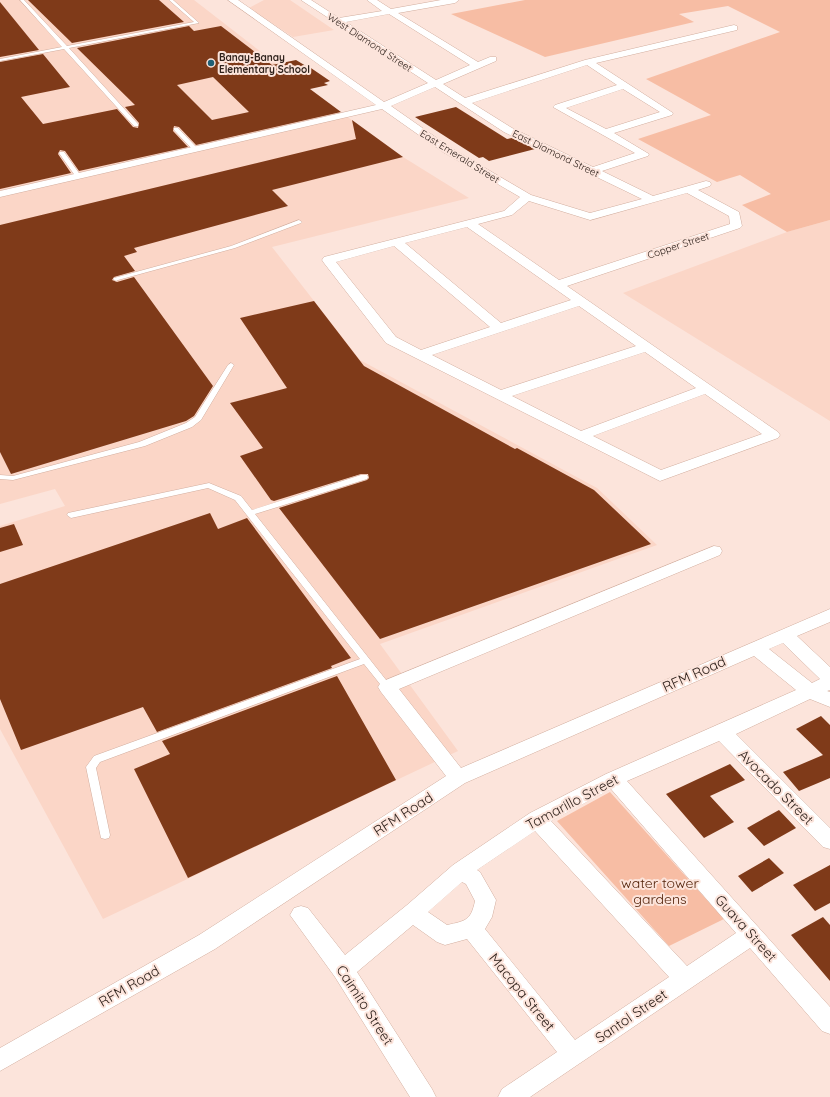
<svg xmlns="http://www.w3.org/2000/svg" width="830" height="1097" font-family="Quicksand,sans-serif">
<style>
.built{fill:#fbd6c7}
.green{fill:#f7bda4}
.building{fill:#7f3a19;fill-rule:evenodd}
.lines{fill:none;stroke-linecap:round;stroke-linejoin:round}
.service-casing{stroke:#d2ae9f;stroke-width:1}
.minor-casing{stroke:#d2ae9f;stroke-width:1}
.service{fill:#fff;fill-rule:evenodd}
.minor{fill:#fff;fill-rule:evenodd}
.poi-dot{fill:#1f5f75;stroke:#fce4db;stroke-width:1.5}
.labels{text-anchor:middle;stroke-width:4;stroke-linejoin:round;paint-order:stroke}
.far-street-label{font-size:10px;fill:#2f221c;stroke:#fce4db}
.far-poi-label{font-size:10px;font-weight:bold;fill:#2f221c;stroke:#fce4db;text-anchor:start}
.near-street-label{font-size:14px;fill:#2f221c;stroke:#fce4db}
.near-park-label{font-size:14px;fill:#532209;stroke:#fce4db}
</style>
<rect width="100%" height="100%" fill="#fce4db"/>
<path class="built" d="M 0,0 L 194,0 L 313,92 L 403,157 L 469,198 L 272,247 L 360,360 L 597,488 L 657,545 L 380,644 L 458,751 L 103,919 L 0,729 L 0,526 L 65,506 L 55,489 L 0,504 Z
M 264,0 L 290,0 L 334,30 L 293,37 L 249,8 Z
M 830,220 L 830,421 L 623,293 L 787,232 Z"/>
<path class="green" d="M 525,0 L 830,0 L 830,220 L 787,232 L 742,205 L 771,194 L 740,175 L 717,182 L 638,139 L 711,115 L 646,79 L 780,32 L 728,6 L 679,14 L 694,22 L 545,57 L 451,14 Z
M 610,792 L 724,919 L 669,946 L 557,821 Z"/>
<path class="building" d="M 28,0 L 159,0 L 184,22 L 72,43 Z
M 0,2 L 39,50 L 0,57 Z
M 189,26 L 194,31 L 221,26 L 272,65 L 296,60 L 306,66 L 308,66 L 330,81 L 324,83 L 328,85 L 310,89 L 341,112 L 196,145 L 179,127 L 174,126 L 173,131 L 188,147 L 79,171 L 65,151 L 60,150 L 58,154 L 71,173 L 0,189 L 0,62 L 43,54 L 70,87 L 21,97 L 43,124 L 117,109 L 133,127 L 138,128 L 139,123 L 125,107 L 135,105 L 77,48 ZM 213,77 L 249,112 L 212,120 L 177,85 Z
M 456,107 L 507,139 L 512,138 L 535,149 L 489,161 L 483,157 L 479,158 L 415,117 Z
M 352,120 L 403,157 L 272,190 L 288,206 L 134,248 L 137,252 L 124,256 L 135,271 L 114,277 L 112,280 L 117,282 L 134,277 L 213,386 L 194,416 L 186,421 L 11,474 L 0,452 L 0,225 L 356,139 Z
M 314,301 L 364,366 L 515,449 L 517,448 L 594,490 L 651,544 L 380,639 L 279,508 L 367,480 L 369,478 L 368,474 L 361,474 L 274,501 L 271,500 L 240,456 L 263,448 L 230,403 L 287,388 L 240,318 Z
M 210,513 L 218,529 L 247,518 L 351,658 L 331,666 L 332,668 L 157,732 L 143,707 L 21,750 L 0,699 L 0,584 Z
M 14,524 L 23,545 L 0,552 L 0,528 Z
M 337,676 L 396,780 L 188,878 L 134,769 L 170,754 L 162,741 Z
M 821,716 L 830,725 L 830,778 L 799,791 L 783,772 L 823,755 L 796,729 Z
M 730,764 L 745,780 L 710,796 L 734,822 L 704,838 L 666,794 Z
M 779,810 L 796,828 L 764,846 L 747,828 Z
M 769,858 L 784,873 L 752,892 L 738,876 Z
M 830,865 L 830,903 L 815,911 L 793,885 Z
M 823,917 L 830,925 L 830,981 L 791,935 Z"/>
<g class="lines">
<g class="service-casing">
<path id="service" d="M 20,0 L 24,0 L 67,46 L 194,22 L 169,0 L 173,0 L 199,23 L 69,48 L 138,124 L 138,126 L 134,126 L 64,49 L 0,61 L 0,59 L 62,47 Z
M 174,128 L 178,128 L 197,148 L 197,150 L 193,150 L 174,130 Z
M 60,152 L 64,152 L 81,176 L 80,177 L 76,177 L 59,153 Z
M 299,220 L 302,222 L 301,223 L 235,248 L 118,280 L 116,281 L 113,279 L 114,278 L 231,246 Z
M 231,363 L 234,365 L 201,420 L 192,427 L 145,446 L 13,480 L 0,479 L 0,475 L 13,476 L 139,442 L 186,423 L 195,417 L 228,365 Z
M 361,475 L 367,475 L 368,477 L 367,479 L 255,514 L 390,685 L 391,687 L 390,689 L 384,689 L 364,664 L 100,762 L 96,768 L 110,835 L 109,838 L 105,839 L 101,838 L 86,767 L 94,756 L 360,659 L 235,500 L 208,488 L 71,518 L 67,515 L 68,513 L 209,483 L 241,496 L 252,510 Z"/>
</g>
<g class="minor-casing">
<path id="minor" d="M 228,0 L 238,0 L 384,102 L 428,83 L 301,0 L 311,0 L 339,18 L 382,11 L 367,0 L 377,0 L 391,9 L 441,0 L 459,0 L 455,3 L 398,13 L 478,62 L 490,57 L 496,57 L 496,61 L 443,84 L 465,98 L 585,60 L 734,25 L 737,26 L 737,30 L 596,63 L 673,113 L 672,115 L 614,133 L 649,154 L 648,156 L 602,171 L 653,196 L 706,181 L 710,182 L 711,184 L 710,186 L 698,190 L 739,212 L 742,226 L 740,228 L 567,286 L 778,432 L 780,435 L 778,438 L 660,481 L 386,343 L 324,263 L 322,260 L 324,257 L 504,211 L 520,197 L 443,152 L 382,109 L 0,197 L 0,191 L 376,105 ZM 389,14 L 470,65 L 436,80 L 346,22 ZM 587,65 L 617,85 L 555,105 L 553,107 L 635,153 L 593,167 L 512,128 L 472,103 ZM 435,87 L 504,132 L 642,199 L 590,213 L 531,195 L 451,148 L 391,106 ZM 623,89 L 660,112 L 606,129 L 566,108 ZM 687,193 L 729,216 L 730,224 L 559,280 L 478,224 L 512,215 L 529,201 L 590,220 ZM 467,227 L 571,300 L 501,323 L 405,243 ZM 394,246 L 490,327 L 421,350 L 396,337 L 336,262 ZM 579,306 L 636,346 L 501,390 L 432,355 ZM 645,352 L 696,388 L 581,431 L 512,396 ZM 705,394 L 762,434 L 661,470 L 593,436 Z
M 714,546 L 720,547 L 722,551 L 720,555 L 399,689 L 461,768 L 830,609 L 830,622 L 797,636 L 830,667 L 830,690 L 827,691 L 830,692 L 830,707 L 810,699 L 736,734 L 830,828 L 830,849 L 823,847 L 719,741 L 627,781 L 830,1007 L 830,1034 L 822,1031 L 750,948 L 530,1097 L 498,1097 L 502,1089 L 557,1052 L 467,939 L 445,945 L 437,942 L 413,925 L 357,972 L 432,1089 L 436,1097 L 410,1097 L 335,977 L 290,915 L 294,908 L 301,906 L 308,908 L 345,955 L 407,905 L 453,865 L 530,813 L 606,774 L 796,690 L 754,656 L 465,783 L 215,949 L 0,1071 L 0,1048 L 199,935 L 446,776 L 381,692 L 378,687 L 381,682 ZM 783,643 L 820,679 L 812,683 L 769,649 ZM 611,789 L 736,933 L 687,966 L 551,821 ZM 535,831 L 669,977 L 575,1040 L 485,929 L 492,917 L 496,900 L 480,872 L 477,870 ZM 462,882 L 466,884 L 475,901 C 471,920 466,921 447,925 L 428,912 Z"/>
</g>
<use href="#service" class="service"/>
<use href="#minor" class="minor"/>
</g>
<circle class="poi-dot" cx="211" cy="63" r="4"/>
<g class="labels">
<g class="far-street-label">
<text transform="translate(370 42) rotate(33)" y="4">West Diamond Street</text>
<text transform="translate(556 153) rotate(26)" y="4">East Diamond Street</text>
<text transform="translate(460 156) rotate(32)" y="4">East Emerald Street</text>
<text transform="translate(678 245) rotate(-18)" y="4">Copper Street</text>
</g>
<g class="far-poi-label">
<text x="219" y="61">Banay-Banay<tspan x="219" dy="12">Elementary School</tspan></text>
</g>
<g class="near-street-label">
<text transform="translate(694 674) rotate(-24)" y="5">RFM Road</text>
<text transform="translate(776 787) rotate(45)" y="5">Avocado Street</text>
<text transform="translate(572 802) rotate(-28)" y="5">Tamarillo Street</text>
<text transform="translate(403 814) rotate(-33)" y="5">RFM Road</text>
<text transform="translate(746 928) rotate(48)" y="5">Guava Street</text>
<text transform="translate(129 986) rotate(-30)" y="5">RFM Road</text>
<text transform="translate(522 992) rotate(51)" y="5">Macopa Street</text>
<text transform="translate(365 1005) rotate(57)" y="5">Caimito Street</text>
<text transform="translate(631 1016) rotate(-34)" y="5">Santol Street</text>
</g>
<g class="near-park-label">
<text x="660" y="888">water tower<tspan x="660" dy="16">gardens</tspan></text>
</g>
</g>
</svg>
